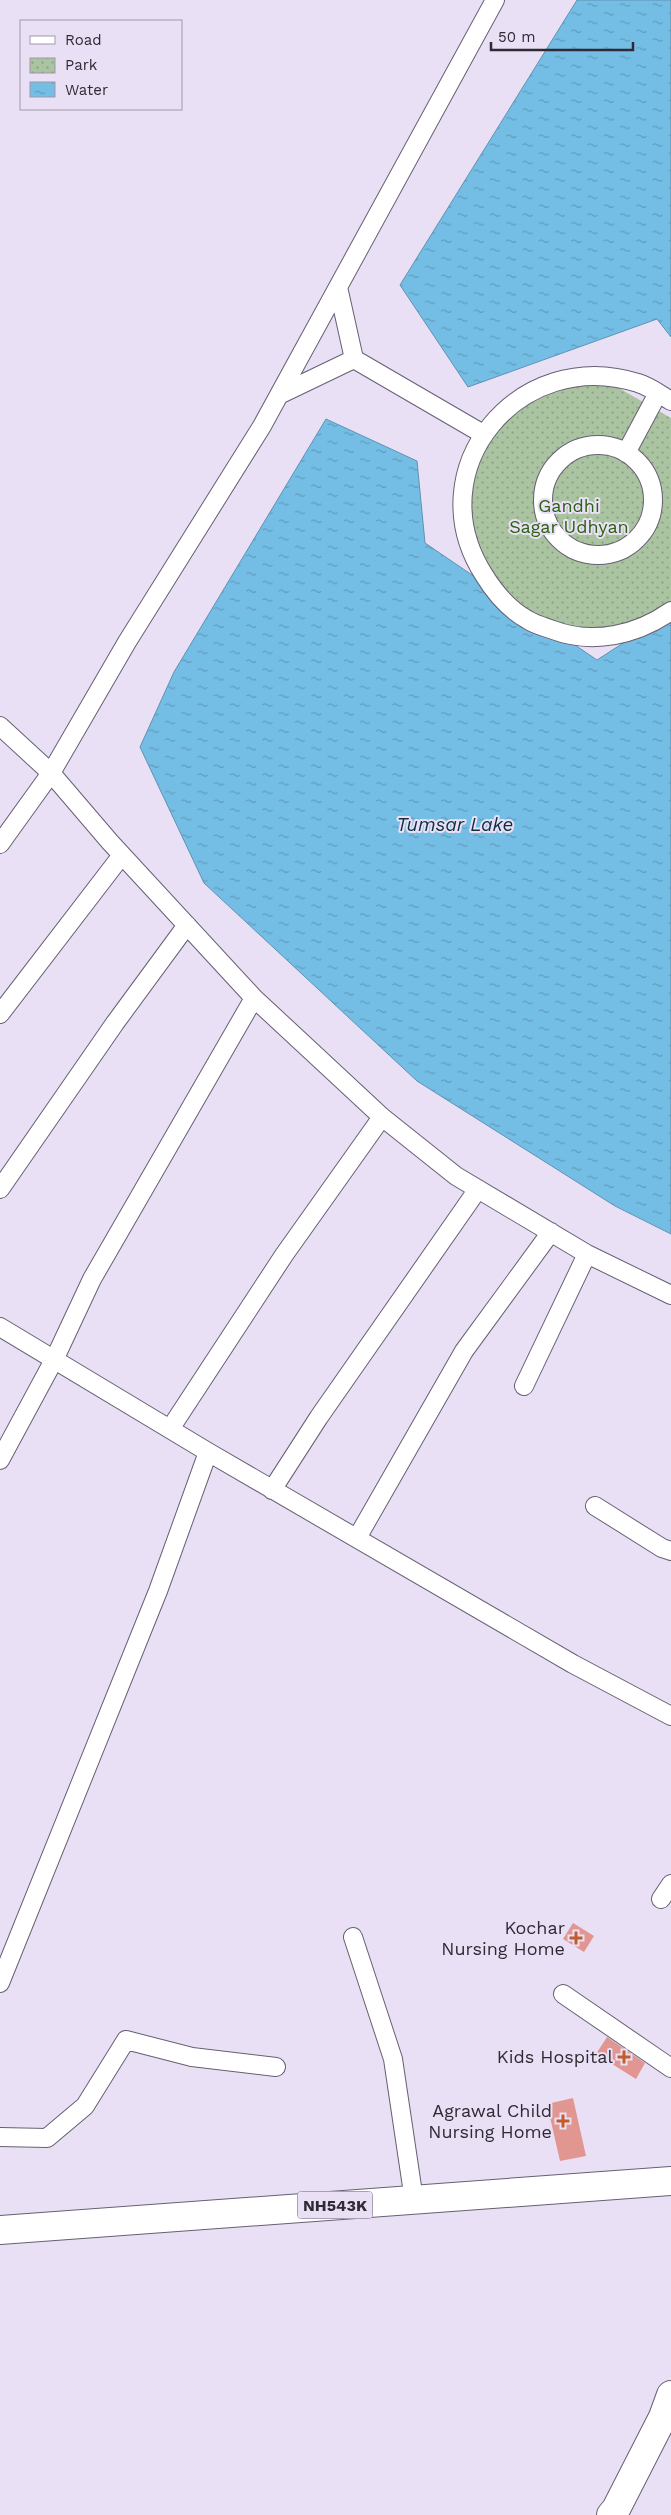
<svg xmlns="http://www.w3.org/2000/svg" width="671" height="2515" font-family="'Work Sans',sans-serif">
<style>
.park{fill:url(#park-dots)}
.water{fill:url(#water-ripples);stroke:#5f92b1}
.building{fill:#e29692}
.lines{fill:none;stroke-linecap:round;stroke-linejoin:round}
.minor-casing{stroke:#675f72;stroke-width:20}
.primary-casing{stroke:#675f72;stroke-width:30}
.trunk-casing{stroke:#675f72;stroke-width:30}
.minor{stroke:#fff;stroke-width:18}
.primary{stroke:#fff;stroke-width:28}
.trunk{stroke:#fff;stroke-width:28}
.poi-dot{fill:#c15c2c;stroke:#e9e0f6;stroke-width:2}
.labels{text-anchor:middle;stroke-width:4;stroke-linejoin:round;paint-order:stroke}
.shield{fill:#e9e0f6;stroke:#67616e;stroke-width:1}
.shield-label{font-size:16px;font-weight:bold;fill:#2f2b34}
.park-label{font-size:18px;fill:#2b6111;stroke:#e9e0f6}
.poi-label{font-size:18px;fill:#2f2b34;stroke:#e9e0f6;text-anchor:end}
.water-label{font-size:19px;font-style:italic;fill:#0d2f40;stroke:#e9e0f6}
</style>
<defs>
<pattern id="park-dots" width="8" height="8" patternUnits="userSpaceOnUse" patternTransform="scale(1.25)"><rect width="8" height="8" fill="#aac4a1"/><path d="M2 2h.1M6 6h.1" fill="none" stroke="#8b9f84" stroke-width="1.8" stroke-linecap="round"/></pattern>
<pattern id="water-ripples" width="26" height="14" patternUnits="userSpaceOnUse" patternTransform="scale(1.25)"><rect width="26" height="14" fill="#74bee6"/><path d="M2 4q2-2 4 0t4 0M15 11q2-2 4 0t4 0" fill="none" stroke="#609bbb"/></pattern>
</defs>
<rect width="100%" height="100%" fill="#e9e0f6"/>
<path class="park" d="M 596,375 L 671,418 L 671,611 L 653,624 L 569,636 L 495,594 L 462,516 L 483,434 L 513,402 Z"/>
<path class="water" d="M 577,0 L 671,0 L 671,337 L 657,319 L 468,387 L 400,285 Z
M 326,419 L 417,461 L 425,543 L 597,660 L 671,612 L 671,1234 L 615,1206 L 417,1081 L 204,883 L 140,747 L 174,672 Z"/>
<path class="building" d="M 573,1923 L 594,1936 L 584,1952 L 563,1939 Z
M 607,2037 L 645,2063 L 636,2079 L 596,2054 Z
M 573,2098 L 586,2156 L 560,2161 L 547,2104 Z"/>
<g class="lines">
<g class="minor-casing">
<path id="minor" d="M 495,0 L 262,426 L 127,642 L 51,773 L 110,842 L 254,998 L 382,1117 L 456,1176 L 587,1254 L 671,1295
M 338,287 L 354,359
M 279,395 L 354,359 L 483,434
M 671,401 C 661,395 649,386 638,383 C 520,345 416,469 484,575 C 495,593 510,610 528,620 C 536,625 545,627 553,630 C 593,645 637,635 671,611
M543 500a55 55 0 1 1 110 0a55 55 0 1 1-110 0Z
M 626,453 L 658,393
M 0,726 L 51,773 L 0,844
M 0,1014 L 122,855
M 0,1189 L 115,1023 L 187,925
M 0,1327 L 208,1452 L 573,1664 L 671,1716
M 524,1386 L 587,1254
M 170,1429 L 284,1255 L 382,1117
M 0,1460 L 55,1358 L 92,1279 L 254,998
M 272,1490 L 319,1417 L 478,1189
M 595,1506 L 662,1548 L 671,1551
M 357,1538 L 464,1351 L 551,1232
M 661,1899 L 671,1884
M 353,1937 L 393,2059 L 414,2200
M 0,1983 L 158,1591 L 208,1452
M 563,1994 L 671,2068
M 0,2137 L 47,2138 L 85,2106 L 126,2040 L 192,2057 L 276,2067"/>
</g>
<g class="primary-casing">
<path id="primary" d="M 611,2515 L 616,2509 L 663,2417 L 671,2395"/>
</g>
<g class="trunk-casing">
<path id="trunk" d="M 0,2230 L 671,2181"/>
</g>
<use href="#minor" class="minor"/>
<use href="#primary" class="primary"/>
<use href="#trunk" class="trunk"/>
</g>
<g class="poi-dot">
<path d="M573.5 1930.5h5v5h5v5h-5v5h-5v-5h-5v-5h5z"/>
<path d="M621.5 2049.5h5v5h5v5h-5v5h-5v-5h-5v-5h5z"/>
<path d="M560.5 2113.5h5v5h5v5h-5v5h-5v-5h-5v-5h5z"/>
</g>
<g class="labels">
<rect class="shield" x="297.5" y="2191.5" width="75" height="27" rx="4"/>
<g class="shield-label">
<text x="335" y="2211">NH543K</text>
</g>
<g class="park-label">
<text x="569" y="512">Gandhi<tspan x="569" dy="21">Sagar Udhyan</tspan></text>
</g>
<g class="poi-label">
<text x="565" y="1934">Kochar<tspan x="565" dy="21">Nursing Home</tspan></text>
<text x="613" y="2063">Kids Hospital</text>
<text x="552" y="2117">Agrawal Child<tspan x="552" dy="21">Nursing Home</tspan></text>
</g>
<g class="water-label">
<text x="455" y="831">Tumsar Lake</text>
</g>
</g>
<rect x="20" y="20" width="162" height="90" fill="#e9e0f6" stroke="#9f98a8"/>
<rect x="30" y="36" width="25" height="8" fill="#ffffff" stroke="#9f98a8"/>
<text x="65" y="45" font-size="15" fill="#2f2b34">Road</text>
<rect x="30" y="58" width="25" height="15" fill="url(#park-dots)" stroke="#9f98a8"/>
<text x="65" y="70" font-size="15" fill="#2f2b34">Park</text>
<rect x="30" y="82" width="25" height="15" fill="url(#water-ripples)" stroke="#9f98a8"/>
<text x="65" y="95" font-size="15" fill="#2f2b34">Water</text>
<path d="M491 42v8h142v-8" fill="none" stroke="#2f2b34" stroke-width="2.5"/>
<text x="498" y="42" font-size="15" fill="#2f2b34" stroke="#e9e0f6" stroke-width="4" paint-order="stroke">50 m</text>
</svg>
